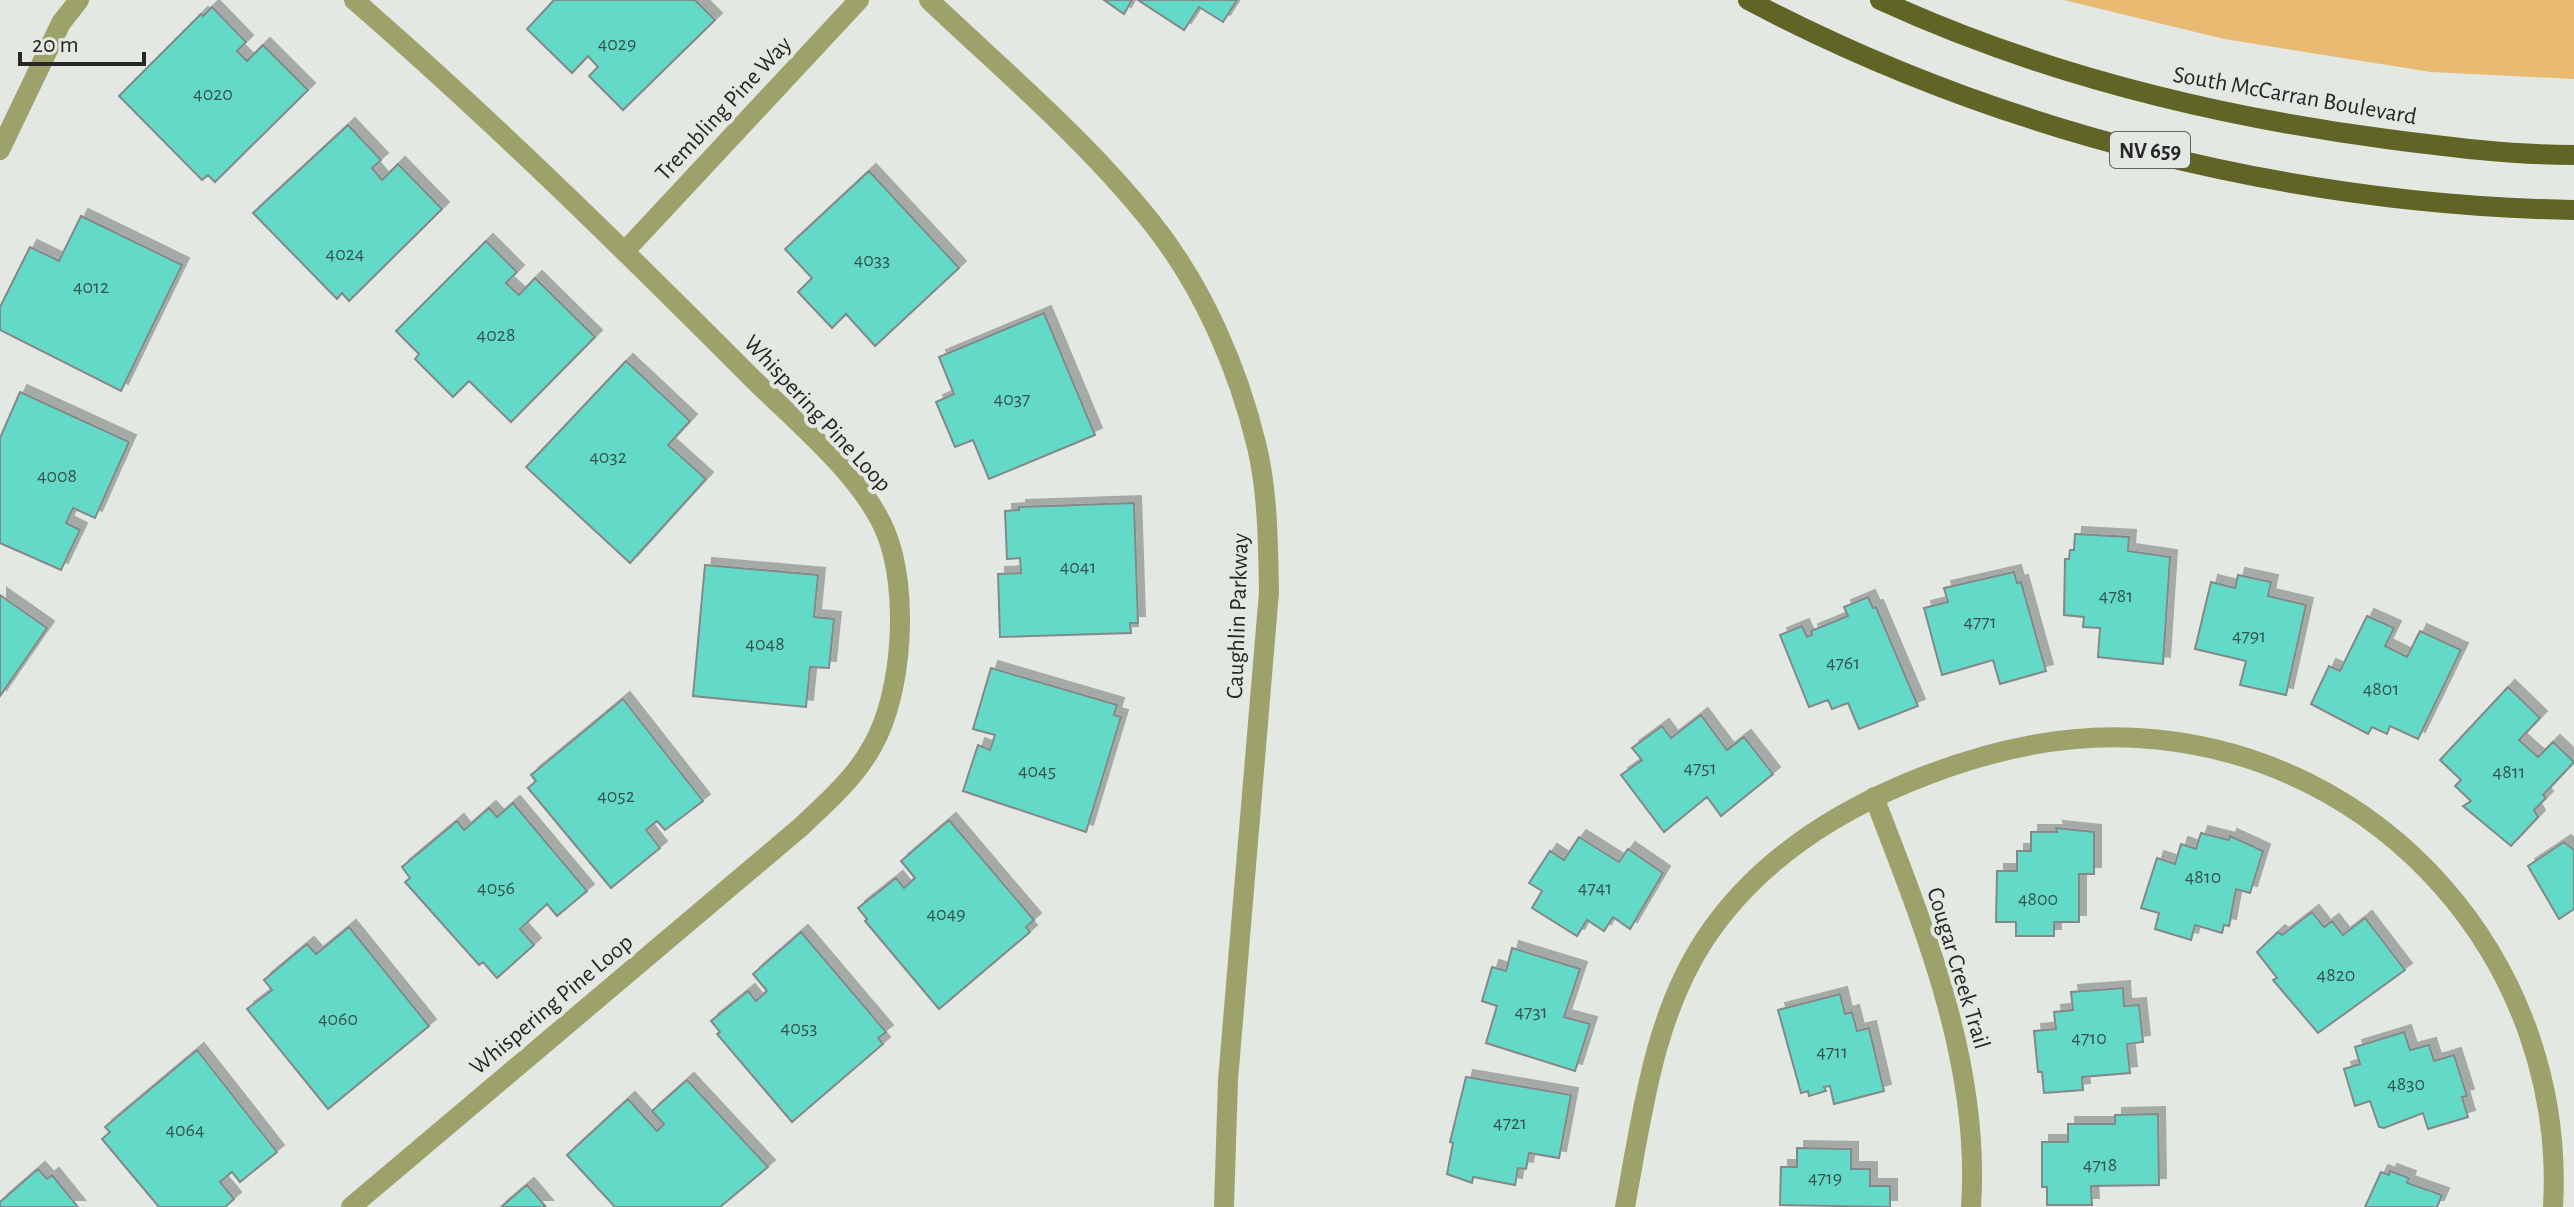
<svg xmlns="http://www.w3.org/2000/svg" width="2574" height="1207" font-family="'Alegreya Sans',sans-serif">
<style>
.green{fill:#e9bb72}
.building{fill:#64dac7;stroke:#838988;stroke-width:2;filter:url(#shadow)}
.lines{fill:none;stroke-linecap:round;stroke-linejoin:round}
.minor{stroke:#9ca269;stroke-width:20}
.tertiary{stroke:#9ca269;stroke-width:20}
.primary{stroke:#606424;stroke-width:20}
.labels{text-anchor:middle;stroke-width:8;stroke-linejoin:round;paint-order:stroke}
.number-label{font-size:20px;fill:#36544e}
.shield{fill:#e3e8e3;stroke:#5f615f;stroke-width:2}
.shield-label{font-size:22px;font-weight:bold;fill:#262726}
.street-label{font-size:24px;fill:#262726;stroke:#e3e8e3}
</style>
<defs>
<filter id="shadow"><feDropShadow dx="7" dy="-7" stdDeviation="0" flood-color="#0004"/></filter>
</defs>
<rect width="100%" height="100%" fill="#e3e8e3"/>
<path class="green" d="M 2064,0 L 2574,0 L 2574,79 L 2431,72 L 2224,39 Z"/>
<path class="building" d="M 554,0 L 695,0 L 715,20 L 623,110 L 589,76 L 598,67 L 588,56 L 572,73 L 527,29 Z
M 1104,0 L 1132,0 L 1124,14 Z
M 1138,0 L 1237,0 L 1223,22 L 1199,7 L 1184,30 Z
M 212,7 L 246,42 L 237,51 L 247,61 L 263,45 L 308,90 L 215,182 L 208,175 L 202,180 L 119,96 L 201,14 L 203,16 Z
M 348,125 L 381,160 L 372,168 L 382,180 L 398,164 L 442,209 L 349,301 L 342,293 L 337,299 L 253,213 Z
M 869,171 L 959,268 L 875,346 L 846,314 L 832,328 L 798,292 L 812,278 L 785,249 Z
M 81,216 L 182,265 L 121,391 L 0,330 L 0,307 L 30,247 L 59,261 Z
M 486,241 L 517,272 L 506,283 L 519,295 L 535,278 L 595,337 L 511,422 L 469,381 L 453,397 L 415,359 L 419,354 L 396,331 Z
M 1044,313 L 1095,435 L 989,479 L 973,440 L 955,447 L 936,402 L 954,394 L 939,357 Z
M 626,361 L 690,421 L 668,445 L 706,479 L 630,563 L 526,467 Z
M 20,392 L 129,442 L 95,518 L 73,508 L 66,523 L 80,530 L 61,570 L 0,543 L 0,438 Z
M 1134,503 L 1138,623 L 1130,623 L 1131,633 L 1000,637 L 998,574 L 1021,573 L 1020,558 L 1007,559 L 1005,511 L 1019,510 L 1019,507 Z
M 2075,534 L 2129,537 L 2128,551 L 2170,557 L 2163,664 L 2098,657 L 2100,628 L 2083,627 L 2084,617 L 2064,615 L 2065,559 L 2069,559 L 2070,550 L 2074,550 Z
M 705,565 L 818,575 L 814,617 L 834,619 L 829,668 L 810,667 L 806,707 L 693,696 Z
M 2014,572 L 2017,583 L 2021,582 L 2046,671 L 2000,684 L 1993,660 L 1942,675 L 1924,608 L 1948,602 L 1944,588 Z
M 2238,575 L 2271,582 L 2268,596 L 2306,605 L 2286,695 L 2240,685 L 2246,661 L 2195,649 L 2211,582 L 2235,588 Z
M 0,595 L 47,628 L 0,696 Z
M 1868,597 L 1873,608 L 1876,607 L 1918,706 L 1859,729 L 1848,703 L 1832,709 L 1828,700 L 1809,707 L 1780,635 L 1802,626 L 1807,637 L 1812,635 L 1811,631 L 1848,616 L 1844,607 Z
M 2367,616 L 2394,628 L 2385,646 L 2407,657 L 2420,631 L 2461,650 L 2418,739 L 2390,726 L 2387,734 L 2372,727 L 2368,734 L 2311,704 L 2329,666 L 2340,671 Z
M 991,668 L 1117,705 L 1114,715 L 1121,717 L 1086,832 L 963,791 L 978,745 L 990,750 L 995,735 L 973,729 Z
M 2508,687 L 2540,718 L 2519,740 L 2538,757 L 2553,742 L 2574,762 L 2543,795 L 2546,798 L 2534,810 L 2538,817 L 2511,846 L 2463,806 L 2471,801 L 2455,786 L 2461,780 L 2440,760 Z
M 623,699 L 703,801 L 665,830 L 657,821 L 646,830 L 660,848 L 611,888 L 528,788 L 536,781 L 531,775 Z
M 1701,715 L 1727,750 L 1744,737 L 1773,774 L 1721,816 L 1707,797 L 1664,832 L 1621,775 L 1642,760 L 1632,748 L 1662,726 L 1671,738 Z
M 513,803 L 587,891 L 557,916 L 547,904 L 520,929 L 534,945 L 497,978 L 483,962 L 479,965 L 405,882 L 410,878 L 402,867 L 457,821 L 464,830 L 489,808 L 497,817 Z
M 949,820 L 1034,920 L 1026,927 L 1030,932 L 939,1009 L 865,921 L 867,919 L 858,908 L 896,878 L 904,888 L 915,878 L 901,861 Z
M 2056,828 L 2094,832 L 2094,874 L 2079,874 L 2079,922 L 2054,922 L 2054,936 L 2016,936 L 2016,922 L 1996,922 L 1997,871 L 2017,871 L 2017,851 L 2031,851 L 2031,832 L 2057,832 Z
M 2201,833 L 2229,840 L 2230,836 L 2263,851 L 2250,893 L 2236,889 L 2229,926 L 2224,925 L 2222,933 L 2195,925 L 2191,940 L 2155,929 L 2159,913 L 2141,908 L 2157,858 L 2175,864 L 2181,844 L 2196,849 Z
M 1579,837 L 1619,862 L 1628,849 L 1663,873 L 1630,929 L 1613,917 L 1604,931 L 1587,920 L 1577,936 L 1532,908 L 1542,891 L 1529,883 L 1550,851 L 1564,860 Z
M 2564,842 L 2574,850 L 2574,909 L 2559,919 L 2528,866 Z
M 2312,912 L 2324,927 L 2332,921 L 2343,935 L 2365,918 L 2405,970 L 2318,1033 L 2273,980 L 2277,978 L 2257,952 L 2278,932 L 2282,935 Z
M 349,927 L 429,1026 L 328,1109 L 247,1009 L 272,990 L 264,980 L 307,944 L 316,954 Z
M 801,932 L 886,1032 L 878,1038 L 883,1044 L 792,1122 L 717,1034 L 720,1032 L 711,1021 L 748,991 L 756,1001 L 767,991 L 753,974 Z
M 1512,948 L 1580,969 L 1564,1017 L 1590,1024 L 1575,1071 L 1486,1043 L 1497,1006 L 1482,1001 L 1492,967 L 1506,971 Z
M 2123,988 L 2124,1006 L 2139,1005 L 2143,1042 L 2127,1044 L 2130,1073 L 2082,1077 L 2083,1090 L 2044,1093 L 2042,1072 L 2038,1072 L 2034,1031 L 2056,1029 L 2054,1012 L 2073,1010 L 2071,992 Z
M 1840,994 L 1845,1014 L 1852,1012 L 1857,1031 L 1869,1028 L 1884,1091 L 1834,1104 L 1830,1086 L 1824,1087 L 1826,1091 L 1809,1096 L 1808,1091 L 1801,1093 L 1778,1010 Z
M 2404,1032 L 2410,1050 L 2429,1045 L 2434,1061 L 2454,1055 L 2467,1096 L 2462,1097 L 2468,1117 L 2428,1129 L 2423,1113 L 2384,1128 L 2379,1127 L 2370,1101 L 2355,1106 L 2344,1069 L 2360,1064 L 2355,1047 Z
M 197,1050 L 277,1152 L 240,1182 L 232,1172 L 220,1182 L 234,1199 L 225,1207 L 159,1207 L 102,1139 L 110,1132 L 105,1127 Z
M 1466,1077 L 1571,1095 L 1559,1158 L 1529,1153 L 1526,1169 L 1518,1168 L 1515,1185 L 1473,1177 L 1472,1183 L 1447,1174 L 1453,1143 L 1450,1142 Z
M 687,1080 L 768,1167 L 720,1207 L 615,1207 L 567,1155 L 628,1099 L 657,1131 L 664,1124 L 652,1111 Z
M 2158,1114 L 2159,1185 L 2091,1186 L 2092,1205 L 2047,1205 L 2047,1187 L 2042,1187 L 2042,1142 L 2068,1142 L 2068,1124 L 2115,1124 L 2115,1115 Z
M 1797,1148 L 1851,1149 L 1851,1169 L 1870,1169 L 1870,1186 L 1890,1186 L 1890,1207 L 1780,1205 L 1781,1167 L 1797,1167 Z
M 38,1169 L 47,1179 L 52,1175 L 78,1207 L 0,1207 L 0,1202 Z
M 2390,1171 L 2409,1178 L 2407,1183 L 2442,1195 L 2437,1207 L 2365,1207 L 2381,1172 L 2389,1175 Z
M 527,1185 L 546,1207 L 501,1207 Z"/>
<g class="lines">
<path class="minor" d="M 0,150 L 61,23 L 79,0
M 625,251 L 859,0
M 1874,797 C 1924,927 1981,1065 1971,1207
M 351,1207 L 802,826 C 828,801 856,777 873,745 C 903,692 909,589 886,533 C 863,475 791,418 748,374 C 620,246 491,119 354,0
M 1625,1207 C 1642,1116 1653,1018 1705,939 C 1754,865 1826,817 1907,783 C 1979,753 2059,733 2138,738 C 2383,752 2567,964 2553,1207"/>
<path class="tertiary" d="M 929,0 C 1005,72 1087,141 1152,223 C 1203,287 1238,368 1257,447 C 1268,494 1268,544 1269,592 L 1228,1080 L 1224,1207"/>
<path class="primary" d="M 1748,0 C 1998,132 2291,205 2574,210
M 1880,0 C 2041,74 2212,116 2387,139 C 2449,147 2511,155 2574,155"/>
</g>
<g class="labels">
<g class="number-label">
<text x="617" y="50">4029</text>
<text x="213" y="100">4020</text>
<text x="345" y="260">4024</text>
<text x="872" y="266">4033</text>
<text x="91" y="293">4012</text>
<text x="496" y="341">4028</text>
<text x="1012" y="405">4037</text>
<text x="608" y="463">4032</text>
<text x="57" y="482">4008</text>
<text x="1078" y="573">4041</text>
<text x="2116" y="602">4781</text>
<text x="1980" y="628">4771</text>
<text x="2249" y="642">4791</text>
<text x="765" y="650">4048</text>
<text x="1843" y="669">4761</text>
<text x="2381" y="695">4801</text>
<text x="1700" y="774">4751</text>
<text x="1037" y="777">4045</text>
<text x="2509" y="778">4811</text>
<text x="616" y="802">4052</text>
<text x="2203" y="883">4810</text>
<text x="496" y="894">4056</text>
<text x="1595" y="894">4741</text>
<text x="2038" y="905">4800</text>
<text x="946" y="920">4049</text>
<text x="2336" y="981">4820</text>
<text x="1531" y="1018">4731</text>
<text x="338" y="1025">4060</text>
<text x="799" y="1034">4053</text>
<text x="2089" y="1044">4710</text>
<text x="1832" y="1058">4711</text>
<text x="2406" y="1090">4830</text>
<text x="1510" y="1129">4721</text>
<text x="185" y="1136">4064</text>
<text x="2100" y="1171">4718</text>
<text x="1825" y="1184">4719</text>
</g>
<rect class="shield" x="2110" y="132" width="80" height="36" rx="6"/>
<g class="shield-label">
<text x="2150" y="158">NV 659</text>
</g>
<g class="street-label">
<text transform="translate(2295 95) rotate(10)" y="8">South McCarran Boulevard</text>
<text transform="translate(723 108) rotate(-47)" y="8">Trembling Pine Way</text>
<text transform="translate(818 413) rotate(47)" y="8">Whispering Pine Loop</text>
<text transform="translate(1237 616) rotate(-88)" y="8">Caughlin Parkway</text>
<text transform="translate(1959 968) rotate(73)" y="8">Cougar Creek Trail</text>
<text transform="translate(551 1004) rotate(-40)" y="8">Whispering Pine Loop</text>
</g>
</g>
<path d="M20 52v12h124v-12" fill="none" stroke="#262726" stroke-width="4"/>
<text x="32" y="52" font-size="24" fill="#262726" stroke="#e3e8e3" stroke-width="6" paint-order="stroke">20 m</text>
</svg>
